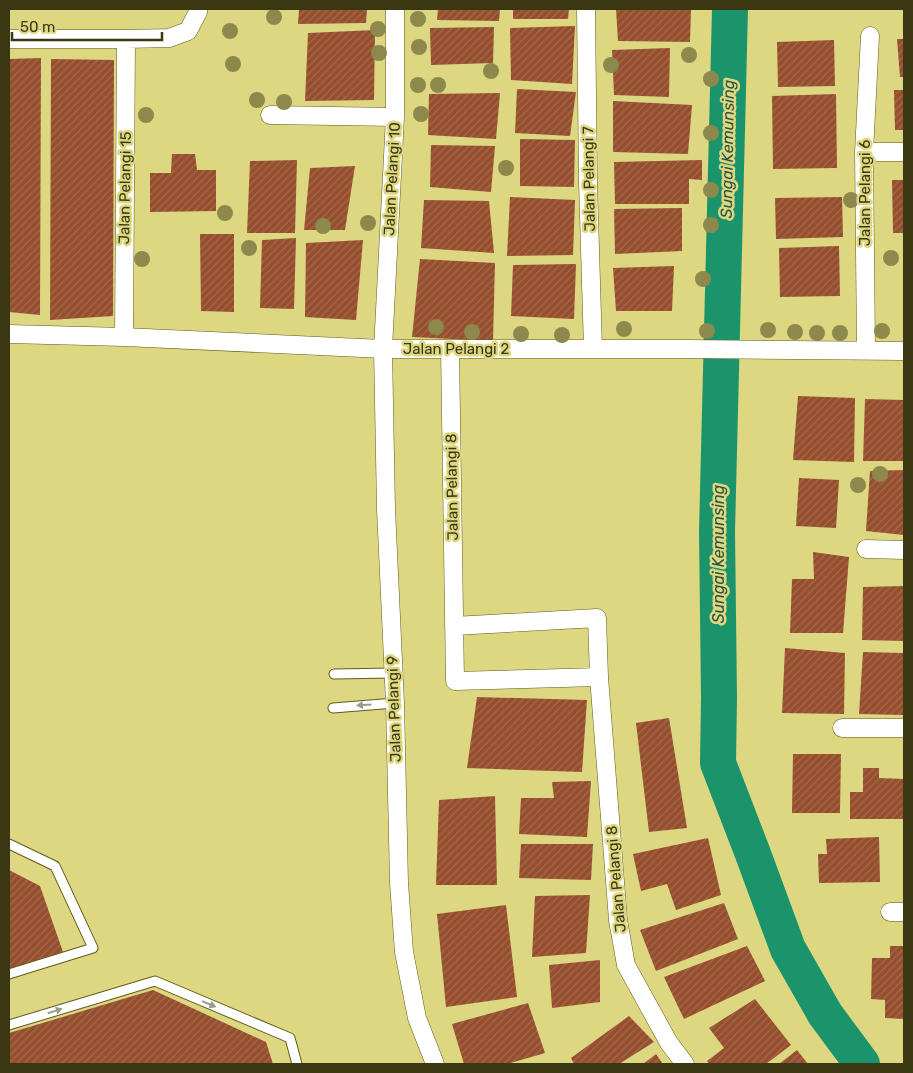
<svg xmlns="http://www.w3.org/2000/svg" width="913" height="1073" font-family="Rubik,sans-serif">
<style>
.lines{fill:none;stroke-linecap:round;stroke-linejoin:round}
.river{stroke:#1c946b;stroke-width:36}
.building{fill:url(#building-hatch)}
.lane-casing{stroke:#615b19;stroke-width:11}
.street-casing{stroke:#615b19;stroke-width:19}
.lane{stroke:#fff;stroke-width:9}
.street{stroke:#fff;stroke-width:18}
.tree{fill:#8d884b}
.oneway{fill:#9c9b89}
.labels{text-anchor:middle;stroke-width:5;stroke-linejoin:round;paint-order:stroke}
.street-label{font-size:15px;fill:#3a3713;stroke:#ded781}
.water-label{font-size:16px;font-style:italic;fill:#265340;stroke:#ded781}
</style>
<defs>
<pattern id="building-hatch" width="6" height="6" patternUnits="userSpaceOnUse" patternTransform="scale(1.25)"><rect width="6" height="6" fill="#964e2d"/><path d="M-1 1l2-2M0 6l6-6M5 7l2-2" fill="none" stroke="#a26b50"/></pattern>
</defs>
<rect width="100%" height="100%" fill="#ded781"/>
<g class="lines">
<path class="river" d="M 730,9 L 717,531 L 719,698 L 718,763 L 753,854 L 788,949 L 825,1014 L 862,1064"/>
</g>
<path class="building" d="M 299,9 L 367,9 L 366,23 L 298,24 Z
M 438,9 L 500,9 L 499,21 L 437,20 Z
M 513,9 L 569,9 L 568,19 L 513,19 Z
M 616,9 L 691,9 L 690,42 L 618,41 Z
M 575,26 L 572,84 L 511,80 L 510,28 Z
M 494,27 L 493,63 L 431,65 L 430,28 Z
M 375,30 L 374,100 L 305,101 L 308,33 Z
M 897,39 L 904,39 L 904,77 L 900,77 Z
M 834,40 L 835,86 L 778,87 L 777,42 Z
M 670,48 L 669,97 L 614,95 L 612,50 Z
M 41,58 L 40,315 L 9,312 L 9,59 Z
M 51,59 L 114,60 L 113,316 L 50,320 Z
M 517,89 L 576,92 L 570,136 L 515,133 Z
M 894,90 L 904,90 L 904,130 L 895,130 Z
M 500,93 L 496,139 L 428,135 L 429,94 Z
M 836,94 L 837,168 L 773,169 L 772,96 Z
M 613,101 L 692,105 L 688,154 L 613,152 Z
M 520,139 L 575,140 L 574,187 L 520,186 Z
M 431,145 L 495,146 L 491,192 L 430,187 Z
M 172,154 L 195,154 L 197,170 L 216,170 L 216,211 L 150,212 L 150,173 L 171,173 Z
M 297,160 L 295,233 L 247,233 L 250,161 Z
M 702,160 L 702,180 L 689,179 L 689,204 L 615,204 L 614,162 Z
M 355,166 L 345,230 L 304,230 L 310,168 Z
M 892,180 L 904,180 L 904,233 L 893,233 Z
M 510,197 L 575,200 L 573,255 L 507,256 Z
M 842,197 L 843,237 L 776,239 L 775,198 Z
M 424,200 L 489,201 L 494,253 L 421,248 Z
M 682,208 L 682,251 L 615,254 L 614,209 Z
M 200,234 L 234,234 L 234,312 L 201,311 Z
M 296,238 L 294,309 L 260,308 L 262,240 Z
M 363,240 L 356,320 L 305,317 L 306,243 Z
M 839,246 L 840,296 L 780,297 L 779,248 Z
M 420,259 L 495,263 L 493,341 L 412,337 Z
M 576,264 L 574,319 L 511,316 L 513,265 Z
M 674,266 L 672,311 L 616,311 L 613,268 Z
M 798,396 L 855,398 L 854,462 L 793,460 Z
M 865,399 L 904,400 L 904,461 L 863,461 Z
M 904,470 L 904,535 L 866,531 L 870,471 Z
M 799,478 L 839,480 L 836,528 L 796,526 Z
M 813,552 L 849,557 L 843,633 L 790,633 L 792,579 L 814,579 Z
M 904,586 L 904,641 L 862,640 L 863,587 Z
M 785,648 L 845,653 L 844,714 L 782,713 Z
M 863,652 L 904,653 L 904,715 L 859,714 Z
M 477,697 L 587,700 L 582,772 L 467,768 Z
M 669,718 L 687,828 L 649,832 L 636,723 Z
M 793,754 L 841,754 L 840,813 L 792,813 Z
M 863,768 L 879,768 L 879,778 L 904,779 L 904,819 L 850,819 L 850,792 L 863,792 Z
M 591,781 L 587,837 L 519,834 L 521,798 L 554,798 L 552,782 Z
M 495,796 L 497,885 L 436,885 L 439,800 Z
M 879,837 L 880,882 L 819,883 L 818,854 L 827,854 L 826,839 Z
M 708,838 L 721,895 L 676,910 L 667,884 L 641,891 L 633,854 Z
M 521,844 L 593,844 L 591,880 L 519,878 Z
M 9,870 L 40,886 L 63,952 L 9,969 Z
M 590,895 L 586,953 L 532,957 L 535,896 Z
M 724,903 L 738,939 L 656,971 L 640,930 Z
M 506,905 L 517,997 L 446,1007 L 437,914 Z
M 747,946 L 765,981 L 684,1019 L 664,977 Z
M 890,946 L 904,946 L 904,1019 L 885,1018 L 885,1000 L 871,999 L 872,958 L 890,958 Z
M 600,960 L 600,1002 L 552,1008 L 549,965 Z
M 153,990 L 266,1042 L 273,1064 L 9,1064 L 9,1033 Z
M 755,999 L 791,1045 L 766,1064 L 709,1064 L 707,1061 L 724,1048 L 709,1028 Z
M 528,1003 L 545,1053 L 507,1064 L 464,1064 L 452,1024 Z
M 629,1016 L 654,1042 L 619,1064 L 574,1064 L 571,1058 Z
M 797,1050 L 808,1064 L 779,1064 Z
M 656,1054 L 663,1064 L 643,1064 Z"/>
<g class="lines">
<g class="lane-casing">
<path id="lane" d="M 334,674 L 393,673
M 333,708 L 395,703
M 9,844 L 55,866 L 93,948 L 9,974
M 9,1025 L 155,981 L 290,1038 L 297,1064"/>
</g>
<g class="street-casing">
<path id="street" d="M 395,9 L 395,117 L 383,349 L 386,509 L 395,703 L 399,883 L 404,952 L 417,1018 L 435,1064
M 586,9 L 588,182 L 593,349
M 9,39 L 126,39 L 169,38 L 188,31 L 198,12 L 198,9
M 270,115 L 395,117
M 864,152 L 904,152
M 9,334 L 124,337 L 383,349 L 687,349 L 904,351
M 124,337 L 126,39
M 450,349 L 455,681 L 599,677
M 866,350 L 864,152 L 870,36
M 866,549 L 904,550
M 454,626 L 597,618 L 599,677 L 618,920 L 626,965 L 669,1043 L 685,1064
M 842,728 L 904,728
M 890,912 L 904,912"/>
</g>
<use href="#lane" class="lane"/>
<use href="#street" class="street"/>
</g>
<g class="tree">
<circle cx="274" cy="17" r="8"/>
<circle cx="418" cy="19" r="8"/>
<circle cx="378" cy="29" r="8"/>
<circle cx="230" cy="31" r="8"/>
<circle cx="419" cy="47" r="8"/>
<circle cx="379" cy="53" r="8"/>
<circle cx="689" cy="55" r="8"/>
<circle cx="233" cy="64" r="8"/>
<circle cx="611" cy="65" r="8"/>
<circle cx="491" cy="71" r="8"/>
<circle cx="711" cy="79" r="8"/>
<circle cx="418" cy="85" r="8"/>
<circle cx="438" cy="85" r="8"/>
<circle cx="257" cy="100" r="8"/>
<circle cx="284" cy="102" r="8"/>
<circle cx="421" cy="114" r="8"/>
<circle cx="146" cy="115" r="8"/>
<circle cx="711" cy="133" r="8"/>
<circle cx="506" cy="168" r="8"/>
<circle cx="711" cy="190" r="8"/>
<circle cx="851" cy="200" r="8"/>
<circle cx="225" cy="213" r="8"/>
<circle cx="368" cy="223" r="8"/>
<circle cx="711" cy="225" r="8"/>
<circle cx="323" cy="226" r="8"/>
<circle cx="249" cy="248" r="8"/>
<circle cx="891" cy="258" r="8"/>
<circle cx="142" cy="259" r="8"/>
<circle cx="703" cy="279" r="8"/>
<circle cx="436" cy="327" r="8"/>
<circle cx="624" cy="329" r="8"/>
<circle cx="768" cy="330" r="8"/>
<circle cx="707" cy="331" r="8"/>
<circle cx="882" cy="331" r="8"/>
<circle cx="472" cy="332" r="8"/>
<circle cx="795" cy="332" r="8"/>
<circle cx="817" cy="333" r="8"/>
<circle cx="840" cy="333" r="8"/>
<circle cx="521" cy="334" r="8"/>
<circle cx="562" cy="335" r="8"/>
<circle cx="880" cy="474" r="8"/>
<circle cx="858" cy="485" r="8"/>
</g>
<defs><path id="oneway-solid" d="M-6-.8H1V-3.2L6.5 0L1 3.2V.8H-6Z" transform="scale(1.25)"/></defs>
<g class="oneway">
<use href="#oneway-solid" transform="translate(364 705) rotate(176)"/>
<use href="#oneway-solid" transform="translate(209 1004) rotate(23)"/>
<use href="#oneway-solid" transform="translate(55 1011) rotate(-17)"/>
</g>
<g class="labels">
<g class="street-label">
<text transform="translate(392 179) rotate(-87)" y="5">Jalan Pelangi 10</text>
<text transform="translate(589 179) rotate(-91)" y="5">Jalan Pelangi 7</text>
<text transform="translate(125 188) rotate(-89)" y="5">Jalan Pelangi 15</text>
<text transform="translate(865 193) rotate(-90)" y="5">Jalan Pelangi 6</text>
<text x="456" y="354">Jalan Pelangi 2</text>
<text transform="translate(452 487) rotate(-91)" y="5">Jalan Pelangi 8</text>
<text transform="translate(394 709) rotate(-92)" y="5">Jalan Pelangi 9</text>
<text transform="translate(616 879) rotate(-95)" y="5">Jalan Pelangi 8</text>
</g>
<g class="water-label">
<text transform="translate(727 149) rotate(-89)" y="6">Sungai Kemunsing</text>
<text transform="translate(718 554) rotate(-90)" y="6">Sungai Kemunsing</text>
</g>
</g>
<rect width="913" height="1073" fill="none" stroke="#3a3713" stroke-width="20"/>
<path d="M12 32v8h150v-8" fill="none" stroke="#3a3713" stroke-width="2.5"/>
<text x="20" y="32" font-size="15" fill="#3a3713" stroke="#ded781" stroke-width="4" paint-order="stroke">50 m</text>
</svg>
